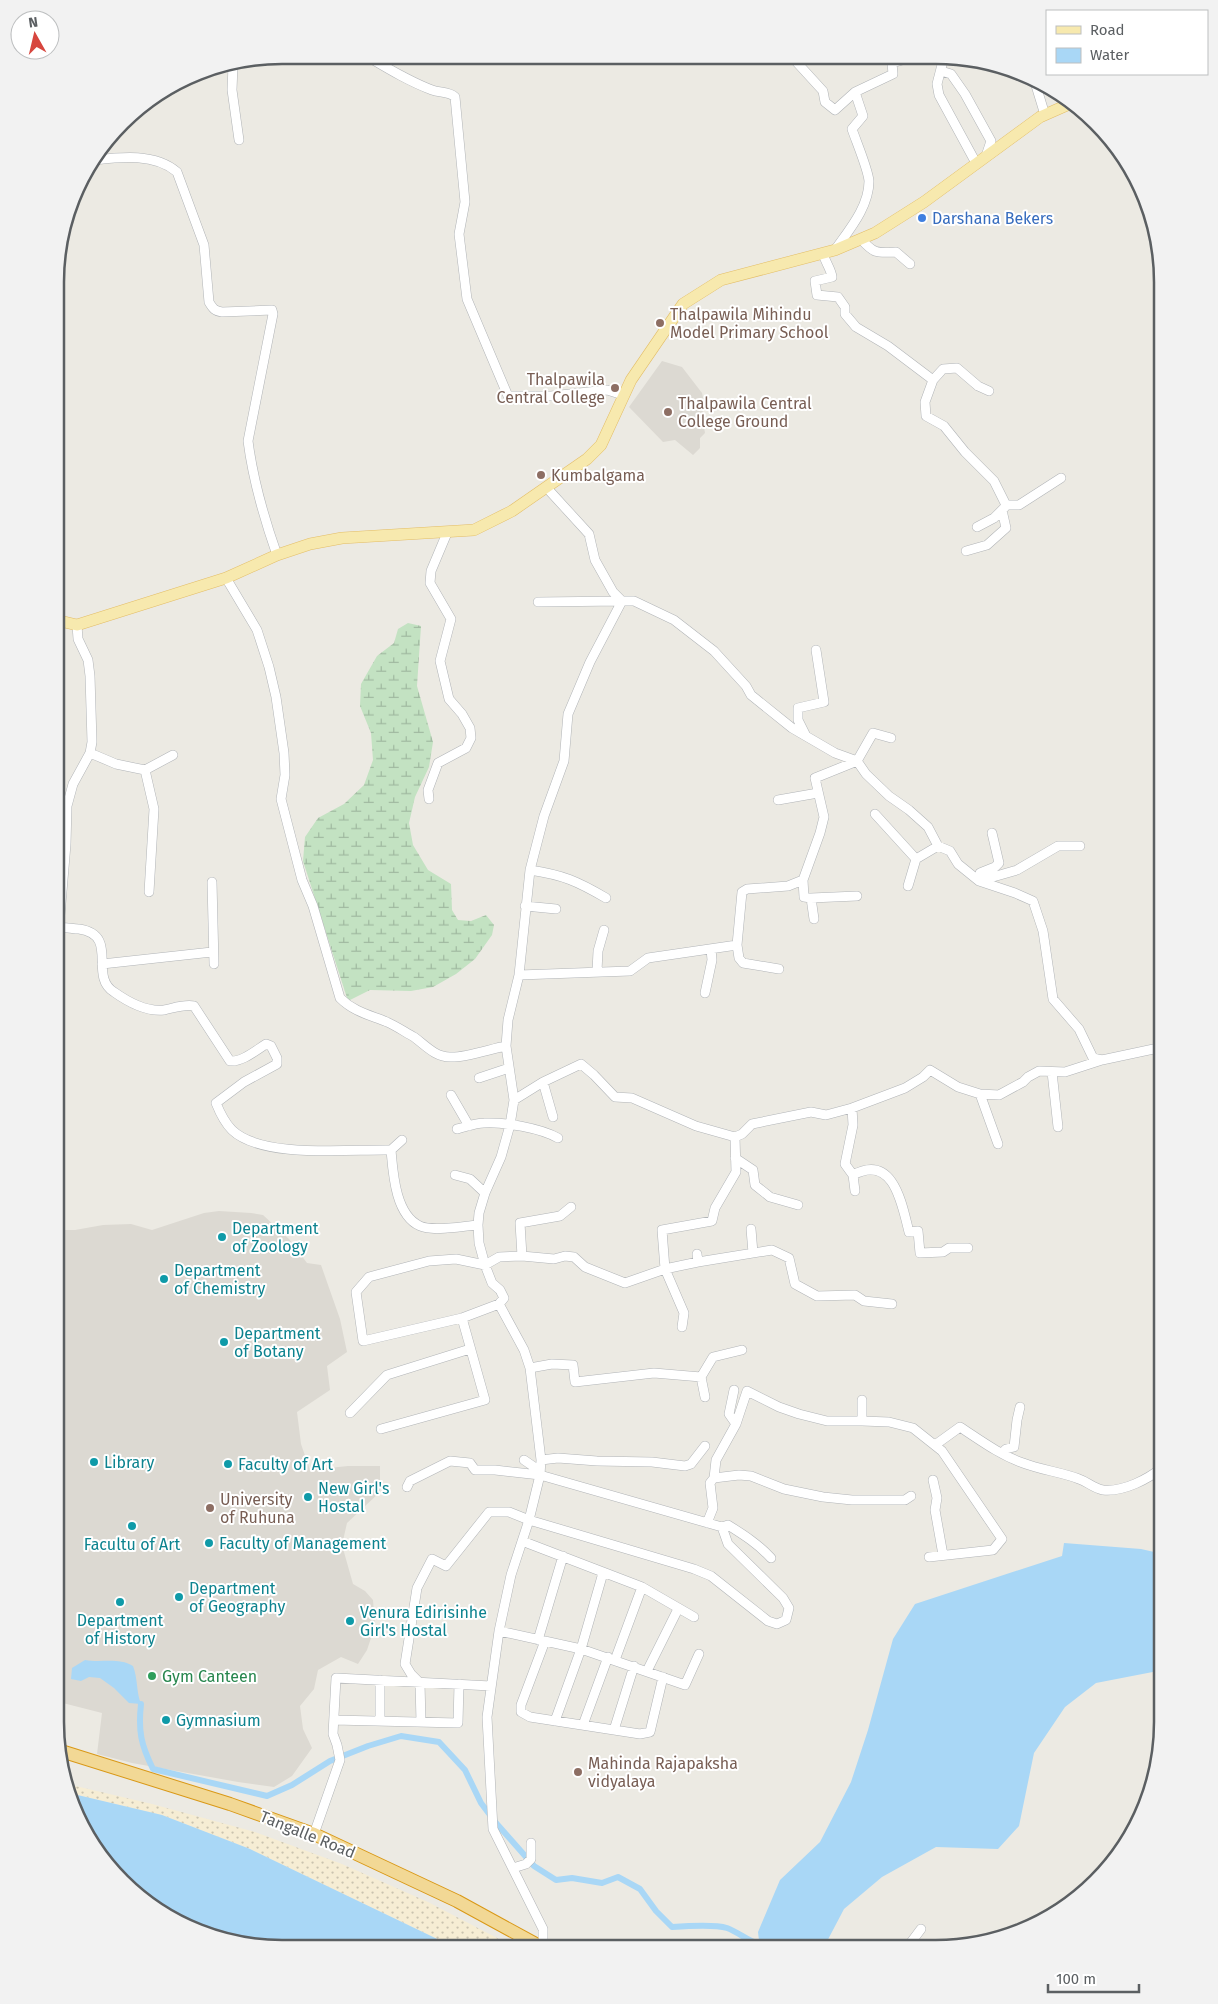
<svg xmlns="http://www.w3.org/2000/svg" width="1218" height="2004" font-family="'Fira Sans',sans-serif">
<style>
.education{fill:#dcd9d2}
.wetland{fill:url(#wetland-marsh)}
.sand{fill:url(#sand-dots)}
.water{fill:#a9d7f6}
.lines{fill:none;stroke-linecap:round;stroke-linejoin:round}
.canal{stroke:#a9d7f6;stroke-width:6}
.minor-casing{stroke:#b1b4b7;stroke-width:10}
.major-casing{stroke:#e3bd66;stroke-width:12}
.highway-casing{stroke:#d99816;stroke-width:14}
.minor{stroke:#fff;stroke-width:9}
.major{stroke:#f7e9ae;stroke-width:11}
.highway{stroke:#f2d895;stroke-width:12}
.shop-dot{fill:#3f7fe0;stroke:#fff;stroke-width:2}
.education-dot{fill:#8d6e63;stroke:#fff;stroke-width:2}
.culture-dot{fill:#0f9aa8;stroke:#fff;stroke-width:2}
.leisure-dot{fill:#2e9e5b;stroke:#fff;stroke-width:2}
.labels{text-anchor:middle;stroke-width:4;stroke-linejoin:round;paint-order:stroke}
.shop-label{font-size:16px;fill:#366cbe;stroke:#fff;text-anchor:start}
.education-label{font-size:16px;fill:#785e54;stroke:#fff;text-anchor:start}
.culture-label{font-size:16px;fill:#0d838f;stroke:#fff;text-anchor:start}
.leisure-label{font-size:16px;fill:#27864d;stroke:#fff;text-anchor:start}
.street-label{font-size:16px;fill:#5b5f62;stroke:#fff}
.rim{fill:none;stroke:#5b5f62;stroke-width:2.5}
</style>
<defs>
<pattern id="wetland-marsh" width="20" height="14" patternUnits="userSpaceOnUse" patternTransform="scale(1.25)"><rect width="20" height="14" fill="#c3e2c2"/><path d="M1 5h8M5 5V1M11 12h8M15 12V8" fill="none" stroke="#a1baa1"/></pattern>
<pattern id="sand-dots" width="8" height="8" patternUnits="userSpaceOnUse" patternTransform="scale(1.25)"><rect width="8" height="8" fill="#f6edd4"/><path d="M2 2h.1M6 6h.1" fill="none" stroke="#cac3af" stroke-width="1.8" stroke-linecap="round"/></pattern>
</defs>
<rect width="100%" height="100%" fill="#eceae3"/>
<path class="education" d="M 662,361 L 682,367 L 702,393 L 704,402 L 702,417 L 705,433 L 700,438 L 700,448 L 693,455 L 675,440 L 663,442 L 629,407 Z
M 219,1211 L 251,1213 L 263,1215 L 289,1239 L 307,1263 L 321,1265 L 340,1319 L 347,1352 L 327,1366 L 330,1390 L 297,1412 L 301,1444 L 310,1470 L 348,1466 L 380,1466 L 380,1492 L 347,1523 L 342,1545 L 353,1584 L 365,1591 L 373,1600 L 375,1624 L 371,1638 L 367,1650 L 358,1664 L 341,1657 L 318,1670 L 314,1689 L 300,1706 L 303,1729 L 312,1748 L 292,1776 L 274,1787 L 238,1782 L 132,1763 L 97,1754 L 102,1713 L 55,1701 L 56,1230 L 75,1230 L 103,1225 L 131,1224 L 152,1230 L 204,1213 Z"/>
<path class="wetland" d="M 408,623 L 421,626 L 417,686 L 433,742 L 429,767 L 415,797 L 409,823 L 413,845 L 428,870 L 451,884 L 452,910 L 458,920 L 471,921 L 486,915 L 494,925 L 492,935 L 475,959 L 456,974 L 433,987 L 411,991 L 370,990 L 348,1001 L 303,861 L 305,837 L 318,818 L 344,804 L 364,785 L 373,760 L 371,733 L 360,706 L 361,684 L 377,656 L 394,643 L 398,629 Z"/>
<path class="sand" d="M 67,1784 L 152,1804 L 255,1832 L 342,1864 L 428,1902 L 516,1948 L 456,1948 L 250,1849 L 162,1815 L 69,1793 Z"/>
<path class="water" d="M 1064,1543 L 1141,1549 L 1163,1554 L 1163,1670 L 1096,1683 L 1065,1707 L 1034,1753 L 1019,1826 L 998,1849 L 936,1847 L 882,1877 L 844,1909 L 823,1949 L 760,1949 L 758,1932 L 780,1880 L 820,1842 L 851,1782 L 868,1730 L 893,1639 L 915,1604 L 1062,1556 Z
M 85,1660 C 102,1663 118,1657 133,1666 C 138,1679 136,1691 141,1704 L 129,1703 L 114,1688 L 100,1678 L 89,1677 L 81,1681 L 71,1679 L 72,1668 Z
M 69,1793 L 162,1815 L 250,1849 L 456,1948 L 253,1947 L 195,1932 L 144,1902 L 102,1860 L 72,1809 Z"/>
<g class="lines">
<path class="canal" d="M 141,1704 C 138,1731 141,1745 153,1769 L 267,1796 L 292,1785 L 330,1761 L 368,1746 L 401,1736 L 439,1742 L 465,1770 L 481,1803 L 496,1823 L 534,1866 L 556,1880 L 572,1878 L 602,1883 L 618,1877 L 640,1889 L 656,1911 L 672,1927 C 686,1926 714,1924 727,1928 C 738,1932 748,1941 759,1944"/>
<g class="minor-casing">
<path id="minor" d="M 365,55 C 387,68 408,81 432,90 C 440,93 449,91 455,97 L 465,202 L 459,234 L 467,299 L 508,396 L 551,396 L 607,390 L 623,395
M 791,56 L 823,91 L 825,102 L 835,110 L 855,92
M 944,57 L 937,84 L 939,95 L 976,163
M 233,65 L 232,90 L 239,140
M 941,71 L 951,74 L 965,94 L 991,141 L 986,156
M 1034,79 L 1045,115
M 95,160 C 121,157 155,153 177,172 L 204,245 L 209,302 C 213,309 215,311 222,312 L 272,310 L 273,314 L 248,441 C 253,480 264,518 277,555
M 861,239 C 874,254 877,253 896,252 L 910,264
M 835,250 C 849,230 869,207 869,181 C 868,169 856,141 852,129 L 863,116 L 855,92 L 893,74 L 892,63 L 913,57
M 823,253 C 825,262 831,269 832,277 L 815,281 L 817,295 L 838,297 L 845,307 L 845,314 L 856,327 L 888,346 L 933,380 L 925,402 L 926,416 L 944,426 L 965,452 L 994,481 L 1006,505 L 1019,505 L 1061,478
M 933,380 L 943,369 L 957,368 L 978,386 L 989,391
M 546,487 L 589,534 L 595,560 L 613,592 L 622,601 L 634,601 L 674,620 L 714,651 L 746,686 L 751,695 L 792,728 L 835,753 L 857,761 L 866,774 L 889,796 L 909,810 L 928,827 L 938,846 L 950,851 L 958,864 L 979,881 L 1015,893 L 1033,901 L 1043,931 L 1053,999 L 1079,1029 L 1093,1058 L 1102,1060
M 977,527 L 994,518 L 1005,507
M 966,551 L 987,545 L 1006,528 L 1002,510
M 226,578 L 257,630 L 269,667 L 276,697 L 284,753 L 285,775 L 281,799 L 302,880 L 313,906 L 340,998 C 354,1012 370,1015 387,1022 C 396,1026 405,1032 414,1037 C 425,1045 435,1057 450,1057 C 465,1058 490,1049 506,1046
M 538,602 L 622,601
M 806,736 L 798,720 L 798,708 L 824,702 L 816,650
M 90,753 L 116,764 L 145,770 L 154,809 L 149,892
M 145,770 L 173,755
M 429,799 L 428,790 L 438,763 L 466,748 L 471,738 L 470,728 L 462,714 L 449,699 L 440,661 L 451,619 L 430,583 L 431,571 L 447,533
M 778,800 L 818,793
M 875,814 L 916,859
M 992,833 L 999,863 L 995,867 L 980,873 L 979,881 L 1017,870 L 1058,846 L 1080,846
M 530,870 C 563,875 577,881 606,898
M 803,880 L 804,897 L 811,898 L 814,919
M 212,882 L 214,964
M 908,886 L 916,859 L 938,846
M 811,898 L 857,896
M 525,906 L 556,909
M 59,927 L 66,844 L 67,806 L 73,784 L 90,753 L 92,742 L 90,676 L 88,660 L 78,639 L 77,625
M 56,928 C 63,926 72,929 79,929 C 120,935 88,976 114,992 C 128,1002 146,1012 164,1010 C 174,1008 184,1004 194,1006 L 230,1061 C 242,1062 255,1051 266,1044 L 271,1046 L 277,1058 L 277,1064 L 244,1082 L 216,1103 C 220,1113 224,1122 232,1130 C 262,1159 350,1149 391,1150
M 737,945 L 739,958 L 743,963 L 779,969
M 102,964 L 212,952
M 597,971 L 598,951 L 604,930
M 519,975 L 630,971 L 648,958 L 737,945 L 742,892 L 747,889 L 788,886 L 803,880 L 820,833 L 824,817 L 815,778 L 857,761 L 873,733 L 891,738
M 705,993 L 712,960 L 711,949
M 1052,1072 L 1058,1127
M 479,1078 L 509,1068
M 543,1082 L 553,1117
M 980,1094 L 998,1144
M 451,1095 L 469,1126
M 514,1100 L 543,1082 L 581,1064 L 594,1075 L 615,1097 L 632,1098 L 696,1126 L 735,1137 L 742,1134 L 752,1124 L 811,1112 L 826,1115 L 852,1108 L 905,1088 L 923,1077 L 930,1070 L 958,1087 L 980,1094 L 999,1095 L 1023,1082 L 1028,1077 L 1039,1071 L 1065,1072 L 1102,1060 L 1163,1047
M 852,1108 L 853,1125 L 845,1164 L 853,1175 L 855,1191
M 457,1129 C 466,1127 475,1123 484,1123 C 505,1122 540,1128 558,1138
M 402,1140 L 391,1150 C 393,1172 395,1215 420,1226 C 433,1232 463,1226 478,1225
M 735,1158 L 753,1170 L 755,1185 L 770,1197 L 798,1205
M 455,1175 L 470,1179 L 485,1193
M 853,1175 C 894,1153 902,1205 909,1232 L 918,1231 L 920,1253 L 943,1252 L 949,1248 L 968,1248
M 751,1229 L 753,1253
M 697,1254 L 698,1262 L 665,1269 L 662,1230 L 712,1221 L 715,1208 L 736,1172 L 735,1137
M 522,1256 L 520,1223 L 560,1216 L 571,1207
M 698,1262 L 772,1250 L 789,1258 L 795,1284 L 817,1296 L 855,1295 L 864,1301 L 892,1304
M 499,1304 L 462,1318 L 363,1341 L 356,1292 L 369,1277 L 429,1261 L 456,1259 L 485,1265 L 499,1257 L 522,1256 L 554,1259 L 565,1256 L 574,1257 L 585,1267 L 625,1283 L 665,1269 L 684,1313 L 682,1327
M 530,1368 L 552,1364 L 573,1365 L 575,1382 L 654,1373 L 701,1377 L 713,1357 L 742,1350
M 701,1377 L 705,1397
M 734,1390 L 729,1414 L 736,1424
M 350,1413 L 387,1375 L 470,1349
M 862,1421 L 889,1422 L 913,1428 L 942,1451 L 1002,1539 L 993,1550 L 929,1557
M 381,1429 L 485,1400 L 462,1318
M 935,1445 L 960,1427 C 980,1440 1000,1455 1023,1463 C 1041,1470 1061,1472 1079,1479 C 1088,1482 1093,1488 1103,1490 C 1124,1492 1148,1479 1163,1467
M 1002,1453 L 1006,1449 L 1014,1447 L 1017,1420 L 1020,1407
M 524,1460 L 540,1471
M 541,1460 L 558,1458 L 597,1461 L 652,1462 L 685,1466 L 691,1464 L 705,1446
M 714,1478 L 716,1460 L 736,1424 L 747,1391 L 779,1407 L 799,1414 L 827,1421 L 862,1421 L 862,1400
M 933,1480 L 937,1498 L 935,1510 L 943,1555
M 407,1487 L 410,1481 L 450,1461 L 470,1463 L 475,1470 L 495,1470 L 540,1475 L 722,1527
M 707,1523 L 713,1508 L 710,1483 L 714,1478 L 739,1475 L 751,1476 L 784,1489 L 823,1497 L 852,1500 L 905,1500 L 911,1496
M 522,1541 L 642,1587 L 694,1617
M 499,1631 L 581,1649 L 685,1685 L 699,1654
M 538,1640 L 563,1556
M 545,1641 L 521,1705 L 521,1712 L 530,1717 L 640,1734 L 650,1732 L 663,1677
M 615,1660 L 642,1587
M 647,1671 L 678,1609
M 380,1680 L 380,1721
M 334,1720 L 458,1723 L 459,1684
M 555,1721 L 581,1649 L 603,1573
M 421,1722 L 420,1683 L 411,1674 L 405,1664 L 417,1588 L 432,1559 L 446,1566 L 489,1512 L 509,1512 L 529,1520 L 694,1569 L 711,1576 L 768,1621 L 777,1624 L 786,1620 L 789,1608 L 783,1598 L 728,1544 L 722,1527 L 728,1525 C 744,1535 758,1544 771,1558
M 583,1725 L 608,1657
M 614,1730 L 634,1666
M 314,1834 L 340,1760 L 337,1745 L 333,1734 L 336,1678 L 491,1686
M 513,1868 L 526,1864 L 531,1859 L 531,1843
M 543,1948 L 543,1929 L 493,1829 L 487,1717 L 499,1631 L 511,1575 L 529,1520 L 540,1475 L 541,1460 L 530,1368 L 524,1350 L 499,1304 L 504,1298 L 500,1290 L 492,1283 L 485,1265 L 479,1243 L 478,1225 L 479,1213 L 485,1193 L 501,1157 L 510,1125 L 514,1100 L 506,1046 L 508,1020 L 519,975 L 530,870 L 544,816 L 564,761 L 568,714 L 590,662 L 622,601
M 906,1949 L 921,1929"/>
</g>
<g class="major-casing">
<path id="major" d="M 56,620 L 77,625 L 226,578 L 277,555 L 310,544 L 342,538 L 474,530 L 512,511 L 587,459 L 601,445 L 631,380 L 683,304 L 721,280 L 835,250 L 875,233 L 924,202 L 1040,117 L 1074,102"/>
</g>
<g class="highway-casing">
<path id="highway" d="M 61,1751 L 230,1804 L 314,1834 L 457,1901 L 543,1948"/>
</g>
<use href="#minor" class="minor"/>
<use href="#major" class="major"/>
<use href="#highway" class="highway"/>
</g>
<circle class="shop-dot" cx="922" cy="218" r="5"/>
<g class="education-dot">
<circle cx="660" cy="323" r="5"/>
<circle cx="615" cy="388" r="5"/>
<circle cx="668" cy="412" r="5"/>
<circle cx="541" cy="475" r="5"/>
<circle cx="210" cy="1508" r="5"/>
<circle cx="578" cy="1772" r="5"/>
</g>
<g class="culture-dot">
<circle cx="222" cy="1237" r="5"/>
<circle cx="164" cy="1279" r="5"/>
<circle cx="224" cy="1342" r="5"/>
<circle cx="94" cy="1462" r="5"/>
<circle cx="228" cy="1464" r="5"/>
<circle cx="308" cy="1497" r="5"/>
<circle cx="132" cy="1526" r="5"/>
<circle cx="209" cy="1543" r="5"/>
<circle cx="179" cy="1597" r="5"/>
<circle cx="120" cy="1602" r="5"/>
<circle cx="350" cy="1621" r="5"/>
<circle cx="166" cy="1720" r="5"/>
</g>
<circle class="leisure-dot" cx="152" cy="1676" r="5"/>
<g class="labels">
<g class="shop-label">
<text x="932" y="224">Darshana Bekers</text>
</g>
<g class="education-label">
<text x="670" y="320">Thalpawila Mihindu<tspan x="670" dy="18">Model Primary School</tspan></text>
<text x="605" y="385" text-anchor="end">Thalpawila<tspan x="605" dy="18">Central College</tspan></text>
<text x="678" y="409">Thalpawila Central<tspan x="678" dy="18">College Ground</tspan></text>
<text x="551" y="481">Kumbalgama</text>
<text x="220" y="1505">University<tspan x="220" dy="18">of Ruhuna</tspan></text>
<text x="588" y="1769">Mahinda Rajapaksha<tspan x="588" dy="18">vidyalaya</tspan></text>
</g>
<g class="culture-label">
<text x="232" y="1234">Department<tspan x="232" dy="18">of Zoology</tspan></text>
<text x="174" y="1276">Department<tspan x="174" dy="18">of Chemistry</tspan></text>
<text x="234" y="1339">Department<tspan x="234" dy="18">of Botany</tspan></text>
<text x="104" y="1468">Library</text>
<text x="238" y="1470">Faculty of Art</text>
<text x="318" y="1494">New Girl's<tspan x="318" dy="18">Hostal</tspan></text>
<text x="219" y="1549">Faculty of Management</text>
<text x="132" y="1550" text-anchor="middle">Facultu of Art</text>
<text x="189" y="1594">Department<tspan x="189" dy="18">of Geography</tspan></text>
<text x="360" y="1618">Venura Edirisinhe<tspan x="360" dy="18">Girl's Hostal</tspan></text>
<text x="120" y="1626" text-anchor="middle">Department<tspan x="120" dy="18">of History</tspan></text>
<text x="176" y="1726">Gymnasium</text>
</g>
<g class="leisure-label">
<text x="162" y="1682">Gym Canteen</text>
</g>
<g class="street-label">
<text transform="translate(308 1834) rotate(22)" y="6">Tangalle Road</text>
</g>
</g>
<path d="M0 0H1218V2004H0ZM282 64H936A218 218 0 0 1 1154 282V1722A218 218 0 0 1 936 1940H282A218 218 0 0 1 64 1722V282A218 218 0 0 1 282 64Z" fill="#f2f2f2" fill-rule="evenodd"/>
<path class="rim" d="M282 64H936A218 218 0 0 1 1154 282V1722A218 218 0 0 1 936 1940H282A218 218 0 0 1 64 1722V282A218 218 0 0 1 282 64Z"/>
<rect x="1046" y="10" width="162" height="65" fill="#ffffff" stroke="#bdbfc0"/>
<rect x="1056" y="26" width="25" height="8" fill="#f7e9ae" stroke="#bdbfc0"/>
<text x="1090" y="35" font-size="15" fill="#5b5f62">Road</text>
<rect x="1056" y="48" width="25" height="15" fill="#a9d7f6" stroke="#bdbfc0"/>
<text x="1090" y="60" font-size="15" fill="#5b5f62">Water</text>
<g transform="translate(35 35) rotate(352)"><circle r="24" fill="#ffffff" stroke="#bdbfc0"/>
<path d="M0-4L9 19L0 12L-9 19Z" fill="#d7463e"/>
<text y="-8" font-size="14" font-weight="bold" text-anchor="middle" fill="#5b5f62">N</text>
</g>
<path d="M1048 1984v8h91v-8" fill="none" stroke="#5b5f62" stroke-width="2.5"/>
<text x="1056" y="1984" font-size="15" fill="#5b5f62" stroke="#ffffff" stroke-width="4" paint-order="stroke">100 m</text>
</svg>
